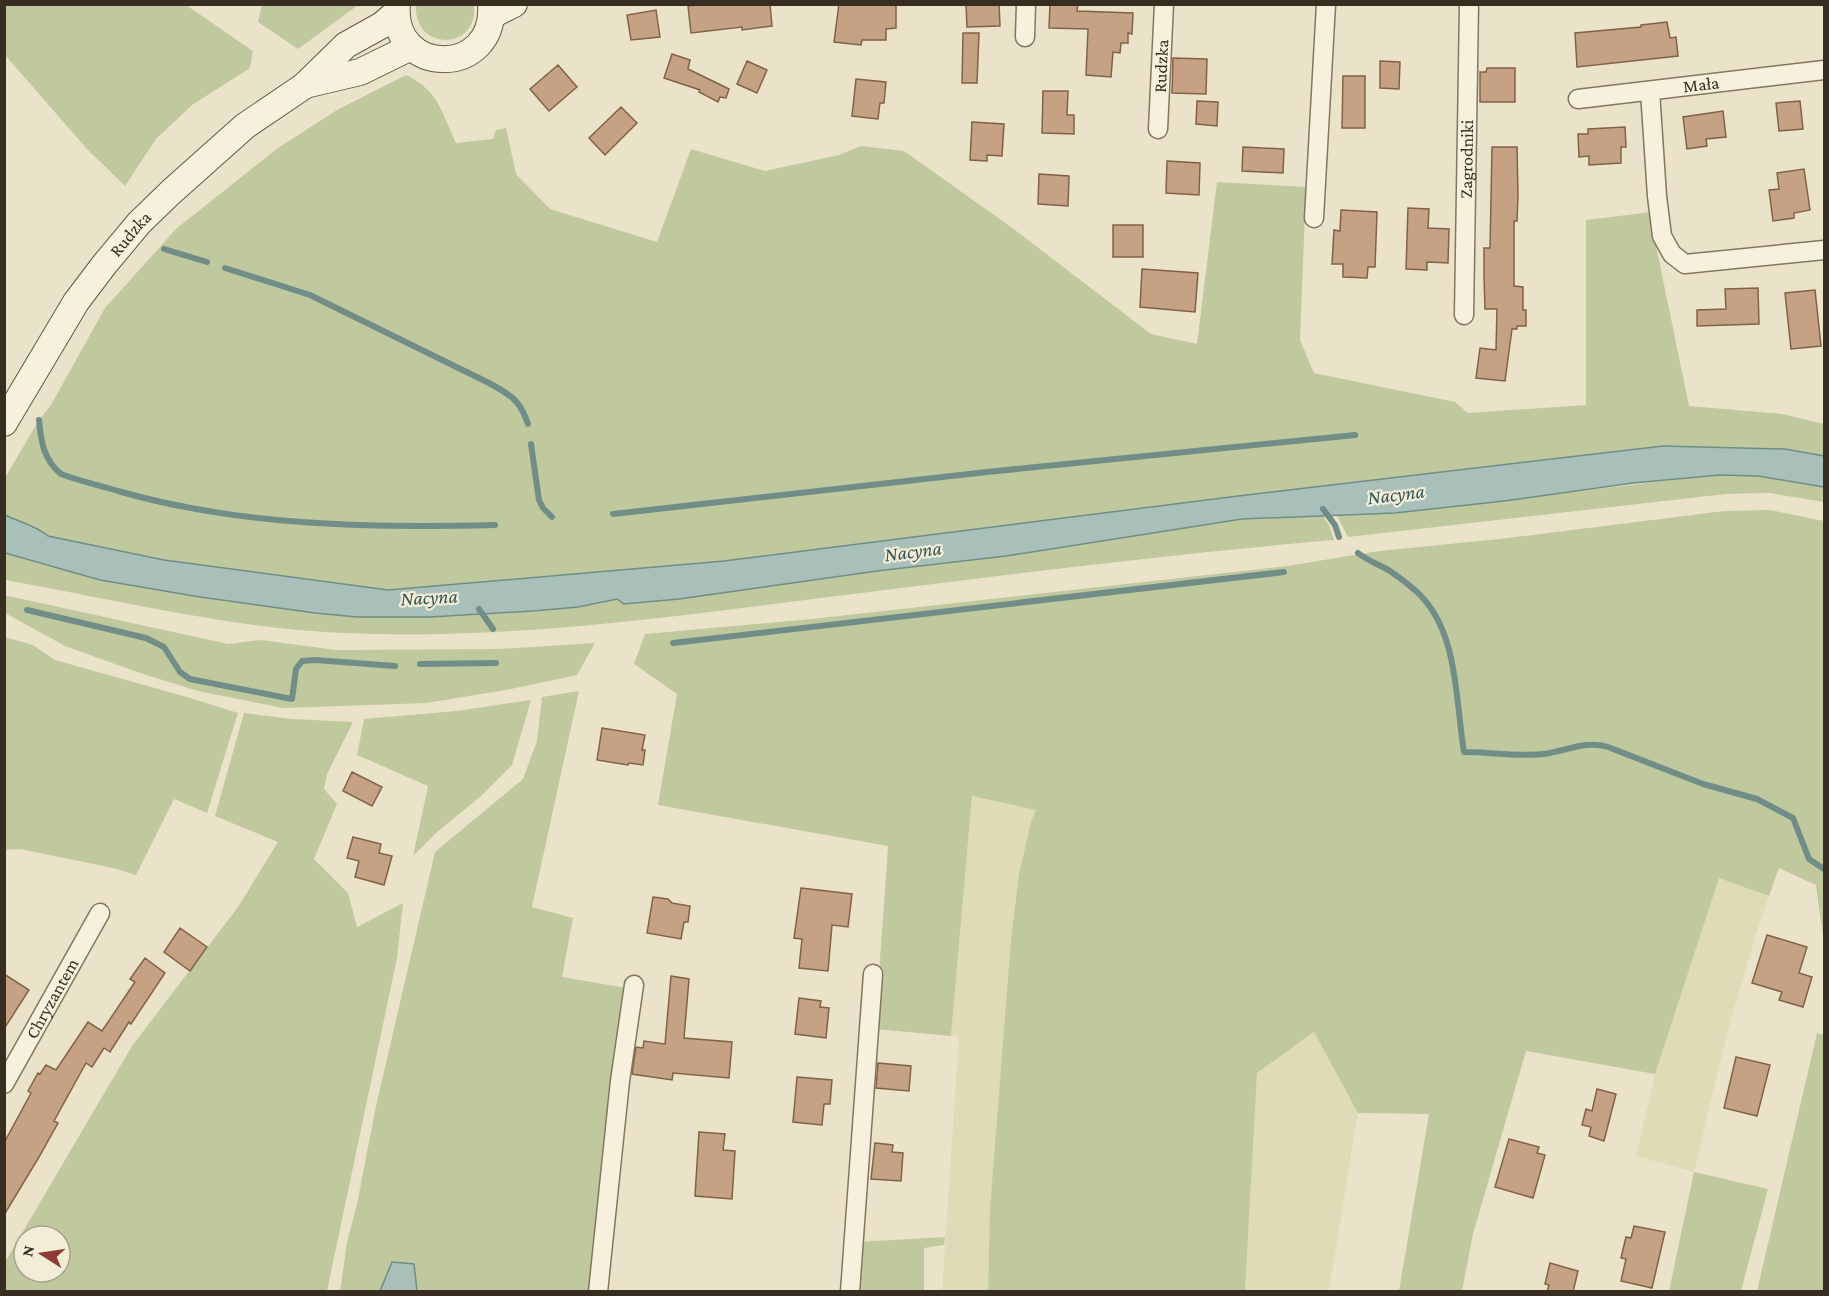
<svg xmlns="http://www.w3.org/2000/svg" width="1829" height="1296" font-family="'Crimson Pro',serif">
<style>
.farmland{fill:#dfdbb7}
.green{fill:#c0c89e;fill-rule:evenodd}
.water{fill:#a9bfba;stroke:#708d88;stroke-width:1.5}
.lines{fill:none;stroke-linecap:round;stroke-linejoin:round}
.stream{stroke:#708d88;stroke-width:6}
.building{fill:#c5a283;stroke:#826247;stroke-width:1.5}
.minor-casing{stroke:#85765f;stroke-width:21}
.secondary-casing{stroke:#675742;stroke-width:28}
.minor{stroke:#f6f0dc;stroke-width:18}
.secondary{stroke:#f6f0dc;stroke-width:26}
.labels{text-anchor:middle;stroke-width:4.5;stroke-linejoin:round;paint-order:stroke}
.street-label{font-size:18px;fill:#372d21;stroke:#f3edd8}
.water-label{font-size:20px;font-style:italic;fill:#325555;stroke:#f3edd8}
</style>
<rect width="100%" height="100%" fill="#ebe3c9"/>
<path class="farmland" d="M 972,796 L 1036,810 L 1031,822 L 1019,874 L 1011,939 L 990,1207 L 988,1291 L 942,1292 L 959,1035 L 951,1036 Z
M 1719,877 L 1769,896 L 1756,934 L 1728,1030 L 1694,1172 L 1636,1156 L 1655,1074 Z
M 1314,1032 L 1358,1113 L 1329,1291 L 1245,1292 L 1257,1073 Z"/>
<path class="green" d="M 4,5 L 186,5 L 253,51 L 250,68 L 192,105 L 156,139 L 125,186 L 87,149 L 5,55 Z
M 262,5 L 262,4 L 358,5 L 298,49 L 258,22 Z
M 416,5 L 474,5 C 479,51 413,52 416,5 Z
M 406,75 C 439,91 441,111 456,143 L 493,139 L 496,130 L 506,128 L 516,174 L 550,209 L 657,242 L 691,149 L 765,171 L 839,155 L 861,146 L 904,151 L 1011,227 L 1151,334 L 1197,344 L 1217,182 L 1306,187 L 1300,340 L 1314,373 L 1455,402 L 1468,413 L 1586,405 L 1586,220 L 1652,212 L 1654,236 L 1689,406 L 1782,414 L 1824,424 L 1824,456 L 1785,449 L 1663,446 L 1238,496 L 724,561 L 388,590 L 164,560 L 47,536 C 39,527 17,521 5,515 L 5,478 L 39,420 L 51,405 L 105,308 L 177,228 L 278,148 L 337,110 Z
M 1720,475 L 1758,476 L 1824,487 L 1824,502 L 1769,493 L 1726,494 L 1348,537 L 1337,516 C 1465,510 1592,487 1720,475 Z
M 1770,510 L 1824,521 L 1824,943 L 1816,885 L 1779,868 L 1769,896 L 1719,878 L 1655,1074 L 1526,1051 L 1473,1234 L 1462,1291 L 1399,1291 L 1429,1114 L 1358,1113 L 1314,1032 L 1257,1073 L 1245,1291 L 988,1291 L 990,1208 L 1011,939 L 1019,874 L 1031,822 L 1036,810 L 972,796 L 951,1036 L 875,1029 L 888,846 L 658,805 L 677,694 L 634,664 L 645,634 L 812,619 L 1287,566 L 1379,551 L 1499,539 L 1724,511 Z
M 1323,516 L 1330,527 L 1334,540 C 1160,555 986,577 813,599 C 657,619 501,640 343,633 C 229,628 117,600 5,580 L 4,553 L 100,580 L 200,597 L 315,613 L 357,617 L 533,611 L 578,607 L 617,599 L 624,604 L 679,599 L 877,571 L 1006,556 L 1242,519 Z
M 4,595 L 228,644 L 261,640 L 336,650 L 499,649 L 595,643 L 577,675 L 511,689 L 427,703 L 283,708 L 198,691 L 140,673 L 65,646 L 5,613 Z
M 5,637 L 33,645 L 55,660 L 187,697 L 238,713 L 207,813 L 174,799 L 136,875 L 113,868 L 20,849 L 5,850 Z
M 579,691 L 532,907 L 573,918 L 562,977 L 626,988 L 589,1291 L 417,1291 L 414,1264 L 381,1289 L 380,1291 L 340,1292 L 347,1242 L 357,1204 L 376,1106 L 435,852 L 523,779 L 537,741 L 542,697 Z
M 531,700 L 512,765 L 481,796 L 436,833 L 413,856 L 428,786 L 357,755 L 364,719 L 457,711 Z
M 244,713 L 292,719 L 353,722 L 327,774 L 324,789 L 337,804 L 314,859 L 348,893 L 357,927 L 403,903 L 397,958 L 327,1291 L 5,1292 L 5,1262 L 132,1046 L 238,907 L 278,842 L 215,816 ZM 24,1236 L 60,1236 L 60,1272 L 24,1272 Z
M 1817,1033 L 1824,1035 L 1824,1291 L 1757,1291 Z
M 1694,1172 L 1768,1189 L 1741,1291 L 1669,1291 Z
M 945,1237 L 944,1245 L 924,1248 L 924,1291 L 855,1292 L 857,1242 Z"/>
<path class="water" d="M 1663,446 L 1785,449 L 1824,456 L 1824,487 L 1758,476 L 1720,475 L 1633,483 L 1504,501 L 1395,513 L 1242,519 L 1006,556 L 877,571 L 679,599 L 624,604 L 617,599 L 578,607 L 533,611 L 430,617 L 357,617 L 315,613 L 200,597 L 100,580 L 5,553 L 5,515 C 17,521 39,527 48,536 L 164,560 L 388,590 L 724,561 L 1238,496 Z
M 392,1262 L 414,1264 L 417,1291 L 380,1291 Z"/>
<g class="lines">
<path class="stream" d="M 164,249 L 207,262
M 225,268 L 310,295 L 489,383 C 511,395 520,400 528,424
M 39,420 C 41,441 43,459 61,474 C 79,481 99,485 118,491 C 239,526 369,528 495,525
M 531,444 L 539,500 L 543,508 L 552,517
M 1323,509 L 1335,525 L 1339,537
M 613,514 L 987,472 L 1355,435
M 1358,553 C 1368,561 1380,565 1390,571 C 1399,577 1408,584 1416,591 C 1459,630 1455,699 1464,752 C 1490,752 1518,757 1544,754 C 1567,751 1585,740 1608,747 L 1703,784 L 1757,799 L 1793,818 L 1809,859 L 1824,869
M 479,609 L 493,629
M 27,610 L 146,638 L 164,647 L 180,672 L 190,679 L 292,699 L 296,669 L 302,661 L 315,660 L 395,666
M 673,643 L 1284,572
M 420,664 L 496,663"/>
</g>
<path class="building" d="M 705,4 L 770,4 L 772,26 L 742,30 L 742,27 L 691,33 L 688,6 Z
M 839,4 L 896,4 L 896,28 L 886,29 L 886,40 L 862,40 L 861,45 L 834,42 Z
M 966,4 L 999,4 L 1000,26 L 967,27 Z
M 1050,4 L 1078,4 L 1077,11 L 1133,13 L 1132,34 L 1128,33 L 1128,43 L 1121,43 L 1120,53 L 1113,52 L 1111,77 L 1086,75 L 1088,29 L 1049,28 Z
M 656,10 L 660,37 L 631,40 L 627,15 Z
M 1667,22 L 1670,38 L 1676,37 L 1678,56 L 1577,67 L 1575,33 L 1641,27 L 1641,25 Z
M 963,33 L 979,33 L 977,83 L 962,83 Z
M 672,54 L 690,60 L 688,69 L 729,89 L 726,98 L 720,97 L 718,102 L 699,92 L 700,90 L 664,78 Z
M 1173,58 L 1207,59 L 1206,94 L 1172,93 Z
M 747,61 L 767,70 L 757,93 L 737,84 Z
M 1380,61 L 1400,62 L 1399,89 L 1380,88 Z
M 558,65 L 577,87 L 549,111 L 530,89 Z
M 1487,68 L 1515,68 L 1515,102 L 1480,102 L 1480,72 L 1486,72 Z
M 1343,76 L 1365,76 L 1365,128 L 1342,128 Z
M 856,79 L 886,82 L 884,103 L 880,103 L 878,119 L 852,116 Z
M 1043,91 L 1068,91 L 1067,115 L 1074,115 L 1074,134 L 1042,133 Z
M 1197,101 L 1218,102 L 1217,126 L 1196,124 Z
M 1800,101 L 1803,129 L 1779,131 L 1776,103 Z
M 621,107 L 637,123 L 605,155 L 589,138 Z
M 1723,111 L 1726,137 L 1706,139 L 1707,146 L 1687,149 L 1683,117 Z
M 972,122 L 1004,124 L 1002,156 L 987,155 L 987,161 L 970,160 Z
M 1625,127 L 1626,147 L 1621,147 L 1621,163 L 1589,165 L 1589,156 L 1579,157 L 1578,134 L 1588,134 L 1588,129 Z
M 1243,147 L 1284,149 L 1283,173 L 1242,171 Z
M 1492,147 L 1517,147 L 1518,195 L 1517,221 L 1514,221 L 1514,286 L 1523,287 L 1523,310 L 1526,310 L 1526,326 L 1517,326 L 1517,329 L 1512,329 L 1505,381 L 1476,378 L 1480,348 L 1496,350 L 1497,309 L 1485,309 L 1484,277 L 1484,248 L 1490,248 Z
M 1167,161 L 1200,163 L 1199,195 L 1166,193 Z
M 1804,169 L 1810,210 L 1794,213 L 1794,218 L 1773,221 L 1769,190 L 1779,189 L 1777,173 Z
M 1039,174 L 1069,176 L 1068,206 L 1038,204 Z
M 1408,208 L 1429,209 L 1428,228 L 1449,229 L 1448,263 L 1427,262 L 1427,270 L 1406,269 Z
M 1341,210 L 1377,212 L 1375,267 L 1368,267 L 1367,278 L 1343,277 L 1343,264 L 1332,264 L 1334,230 L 1340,231 Z
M 1113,225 L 1143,225 L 1143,257 L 1113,257 Z
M 1142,269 L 1198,273 L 1195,312 L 1140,307 Z
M 1758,288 L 1759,324 L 1697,326 L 1697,310 L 1726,309 L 1725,289 Z
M 1815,290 L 1821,346 L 1791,349 L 1785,293 Z
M 602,728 L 645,735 L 642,750 L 645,750 L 643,765 L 629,763 L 628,765 L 597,760 Z
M 352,772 L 382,787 L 372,806 L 343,791 Z
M 353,837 L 381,844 L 379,853 L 392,856 L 384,885 L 355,877 L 359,861 L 347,858 Z
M 801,888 L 852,894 L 848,927 L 832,925 L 828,971 L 799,968 L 802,939 L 794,938 Z
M 653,897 L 668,899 L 672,903 L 690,906 L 688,922 L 684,922 L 681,939 L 647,933 Z
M 180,928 L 207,947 L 190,971 L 164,952 Z
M 1767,935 L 1807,947 L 1799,973 L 1812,977 L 1803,1007 L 1779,1000 L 1782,992 L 1752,983 Z
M 145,958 L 165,973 L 131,1024 L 129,1022 L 110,1052 L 104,1048 L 92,1067 L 86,1063 L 54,1121 L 58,1123 L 39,1157 L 4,1215 L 4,1143 L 31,1093 L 28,1091 L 38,1073 L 40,1074 L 46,1065 L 56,1070 L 88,1022 L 102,1031 L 135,982 L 130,979 Z
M 4,974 L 29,990 L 4,1029 Z
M 671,976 L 689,979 L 684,1038 L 732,1042 L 729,1078 L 673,1073 L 672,1080 L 632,1074 L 636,1047 L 643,1048 L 644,1041 L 665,1044 Z
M 799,998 L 821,1001 L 820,1007 L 829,1008 L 826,1038 L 795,1034 Z
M 1736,1057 L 1770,1065 L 1757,1116 L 1724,1108 Z
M 878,1063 L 911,1066 L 909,1091 L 876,1088 Z
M 797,1077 L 832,1080 L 830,1104 L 824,1104 L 822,1125 L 793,1122 Z
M 1597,1089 L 1616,1094 L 1604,1141 L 1589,1136 L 1591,1127 L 1582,1125 L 1586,1109 L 1592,1111 Z
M 699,1132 L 725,1134 L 723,1150 L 735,1151 L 732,1199 L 695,1196 Z
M 1509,1139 L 1539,1147 L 1537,1153 L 1545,1155 L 1533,1198 L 1495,1187 Z
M 875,1143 L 893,1145 L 892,1152 L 903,1153 L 901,1181 L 871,1179 Z
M 1634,1226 L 1665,1232 L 1652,1288 L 1621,1281 L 1626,1259 L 1621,1258 L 1626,1237 L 1631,1238 Z
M 1550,1263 L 1578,1271 L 1573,1292 L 1547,1292 L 1549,1285 L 1545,1284 Z"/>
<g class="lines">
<g class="minor-casing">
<g id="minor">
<path d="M 1025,37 L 1026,4"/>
<path d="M 1650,91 L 1657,196 L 1662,236 L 1672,254 L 1685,264 L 1824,250"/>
<path id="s1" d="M 1578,99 L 1824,70"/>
<path id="s2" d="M 1158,129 L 1164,4"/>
<path d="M 1314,218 L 1326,4"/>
<path id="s3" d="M 1464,315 L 1469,4"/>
<path id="s4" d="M 4,1084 L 100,913"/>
<path d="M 598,1292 L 620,1081 L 634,985"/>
<path d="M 850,1292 L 873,974"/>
</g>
</g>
<g class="secondary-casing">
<g id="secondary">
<path d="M 397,4 C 390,77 497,78 491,4"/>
<path d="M 492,15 L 514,4"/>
<path d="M 305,85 L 360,72 L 411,47"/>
<path id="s5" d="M 4,423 L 76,302 L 104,265 L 139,223 L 171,192 L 245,126 L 304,86 L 346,45 L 382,25 L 396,13"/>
</g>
</g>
<use href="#minor" class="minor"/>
<use href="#secondary" class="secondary"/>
</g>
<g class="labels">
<g class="street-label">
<text dy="6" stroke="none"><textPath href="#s2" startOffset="63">Rudzka</textPath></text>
<text dy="6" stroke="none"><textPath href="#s1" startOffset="124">Mała</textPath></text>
<text dy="6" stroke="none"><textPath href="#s3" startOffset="156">Zagrodniki</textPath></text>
<text dy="6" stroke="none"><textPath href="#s5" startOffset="228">Rudzka</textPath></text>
<text dy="6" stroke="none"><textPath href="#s4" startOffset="98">Chryzantem</textPath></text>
</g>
<g class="water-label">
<text transform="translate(1396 494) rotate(-7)" y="7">Nacyna</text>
<text transform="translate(913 551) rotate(-7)" y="7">Nacyna</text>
<text transform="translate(429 597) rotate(-3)" y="7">Nacyna</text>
</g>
</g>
<rect width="1829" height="1296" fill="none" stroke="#372d21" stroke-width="12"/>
<g transform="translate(42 1254) rotate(282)"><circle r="28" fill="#f3edd8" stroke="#a8a08f" stroke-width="1.5"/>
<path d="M0-4.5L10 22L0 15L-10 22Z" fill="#8f3a35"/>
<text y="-9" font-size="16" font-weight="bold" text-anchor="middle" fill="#372d21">N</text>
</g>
</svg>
